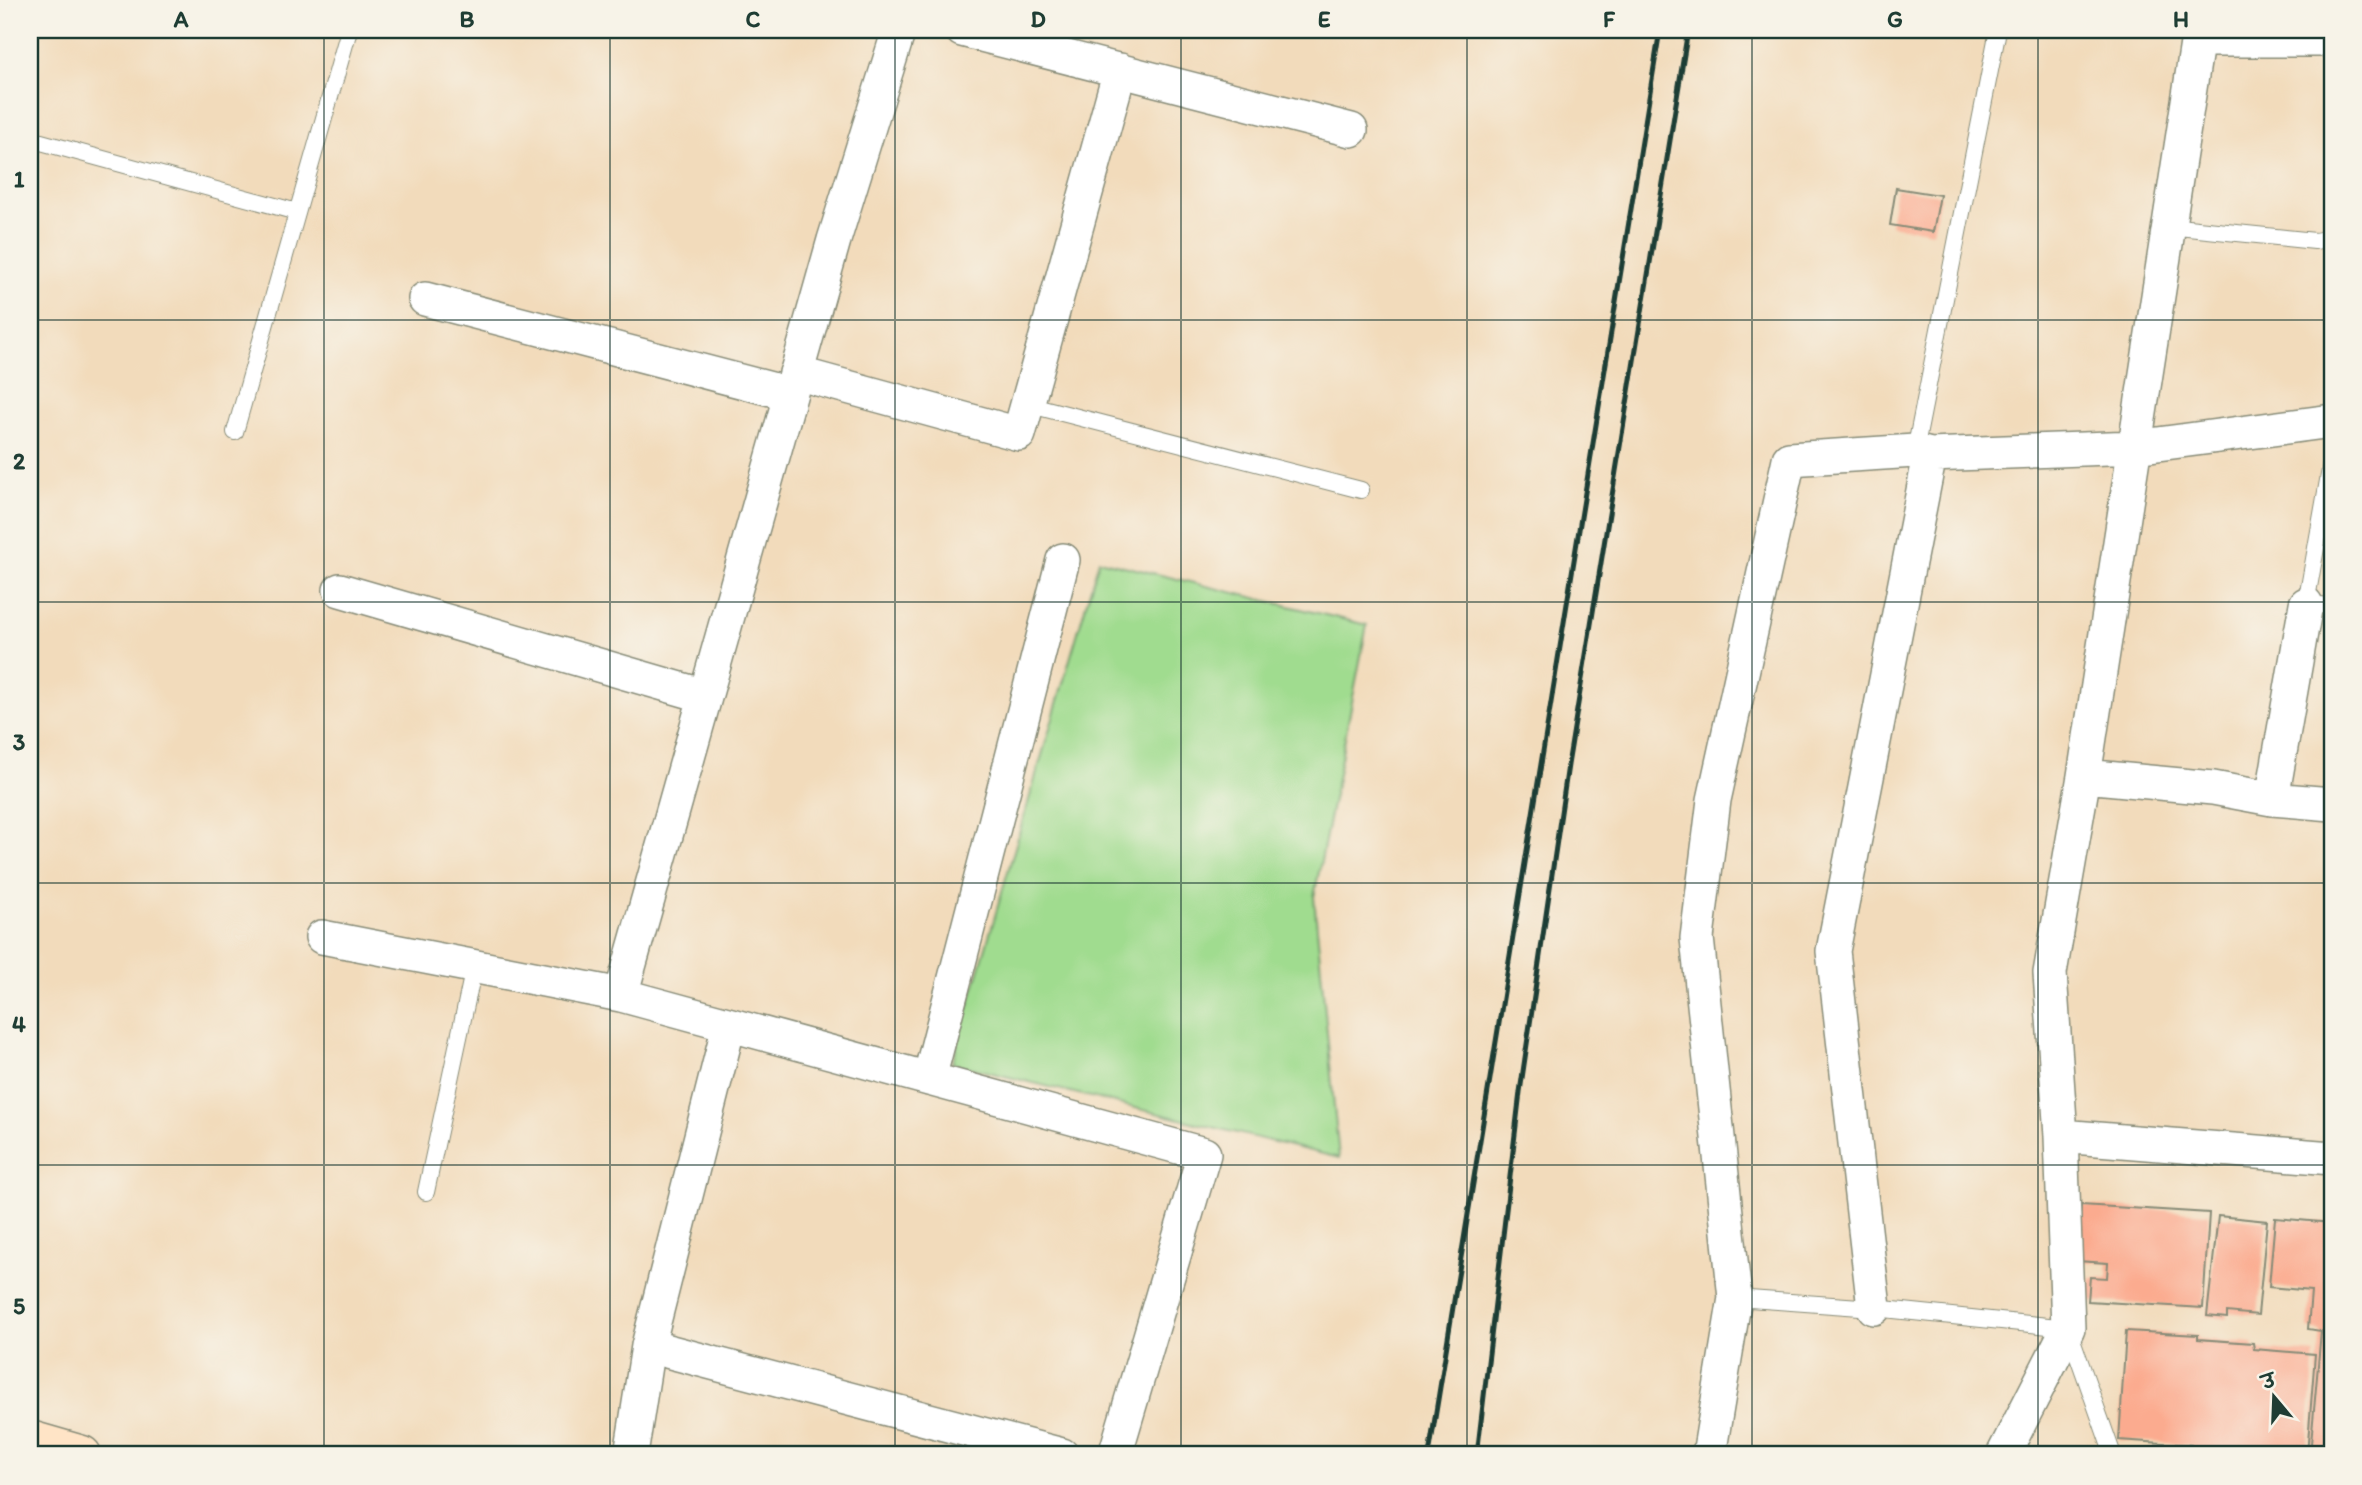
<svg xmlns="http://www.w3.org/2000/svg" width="2362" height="1485" font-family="Itim,'Playpen Sans Deva',sans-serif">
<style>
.green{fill:#a0dc8f;stroke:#608c62;stroke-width:2}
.building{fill:#fbab8f}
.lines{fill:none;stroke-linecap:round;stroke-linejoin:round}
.lane-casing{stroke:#888c78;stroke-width:18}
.street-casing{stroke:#888c78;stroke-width:36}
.secondary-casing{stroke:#888c78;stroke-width:41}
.lane{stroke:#fff;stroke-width:16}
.street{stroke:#fff;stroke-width:33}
.secondary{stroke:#ffe4c6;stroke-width:38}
.rail{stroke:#1f3d34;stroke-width:5}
.grid{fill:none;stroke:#1f3d34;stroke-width:2;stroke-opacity:0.55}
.neatline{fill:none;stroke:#1f3d34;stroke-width:2.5}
.grid-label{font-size:23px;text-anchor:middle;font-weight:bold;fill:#1f3d34}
</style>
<rect width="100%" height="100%" fill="#f7f3e8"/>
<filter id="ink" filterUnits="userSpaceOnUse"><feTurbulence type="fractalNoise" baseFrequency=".0143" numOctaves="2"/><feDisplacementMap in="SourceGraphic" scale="14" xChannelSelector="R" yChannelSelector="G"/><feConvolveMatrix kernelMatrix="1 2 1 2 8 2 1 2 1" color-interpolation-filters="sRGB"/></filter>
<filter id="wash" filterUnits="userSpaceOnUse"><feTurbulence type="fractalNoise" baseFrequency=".00686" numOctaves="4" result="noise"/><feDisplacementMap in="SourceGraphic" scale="28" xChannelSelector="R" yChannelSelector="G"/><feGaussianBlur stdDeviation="1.57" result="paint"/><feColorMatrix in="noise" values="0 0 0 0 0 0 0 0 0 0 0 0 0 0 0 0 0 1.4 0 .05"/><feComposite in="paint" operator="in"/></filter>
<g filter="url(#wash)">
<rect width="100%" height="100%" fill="#f2dbbb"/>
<path class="green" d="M 1099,560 L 1367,625 L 1314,897 L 1339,1158 L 952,1063 Z"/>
<g id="blocks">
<path class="building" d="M 1896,188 L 1940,195 L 1933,232 L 1890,225 Z
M 2081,1205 L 2209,1213 L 2203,1308 L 2088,1301 L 2090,1277 L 2107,1278 L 2108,1263 L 2077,1261 Z
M 2218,1216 L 2267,1221 L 2258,1315 L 2227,1312 L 2227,1318 L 2207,1316 Z
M 2275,1218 L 2332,1223 L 2332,1455 L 2310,1455 L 2321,1331 L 2308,1329 L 2311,1291 L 2269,1287 Z
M 2126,1331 L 2198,1335 L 2198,1339 L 2253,1343 L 2254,1349 L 2315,1354 L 2307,1455 L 2191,1455 L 2191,1445 L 2119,1440 Z"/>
</g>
</g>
<g filter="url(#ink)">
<use href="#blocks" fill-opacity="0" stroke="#888c78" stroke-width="2"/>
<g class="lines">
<g class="lane-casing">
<path id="lane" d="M 30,139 L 297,212
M 2168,226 L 2315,241 L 2332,238
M 1027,404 L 1361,490
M 235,432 L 349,30
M 1915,451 L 1998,30
M 2332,458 L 2306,604 L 2332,606
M 426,1192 L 474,967
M 1735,1298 L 1874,1308 L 2068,1328 L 2113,1455"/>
</g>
<g class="street-casing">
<path id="street" d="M 962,30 L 1351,130
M 2198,40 L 2332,40
M 425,299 L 790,394
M 796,373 L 1019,434 L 1120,70
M 340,590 L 705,696
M 2084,776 L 2213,788 L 2272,799 L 2332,804
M 2272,799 L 2306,604
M 322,937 L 621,995 L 1204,1154 L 1115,1455
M 621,995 L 834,240 L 899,30
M 929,1079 L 1063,560
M 2061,1136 L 2332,1158
M 1874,1308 L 1833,951 L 1930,455
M 648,1346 L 1062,1455
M 631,1455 L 648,1346 L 729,1025
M 1709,1455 L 1735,1298 L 1697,938 L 1714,800 L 1789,459 L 1915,451 L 1930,455 L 2135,447 L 2332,421
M 2003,1455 L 2068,1328 L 2061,1136 L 2050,973 L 2084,776 L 2199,30"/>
</g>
<g class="secondary-casing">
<path id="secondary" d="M 30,1440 L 82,1455"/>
</g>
<use href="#lane" class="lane"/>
<use href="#street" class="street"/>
<use href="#secondary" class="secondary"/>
<path class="rail" d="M 1429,1455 L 1660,30
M 1477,1455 L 1520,1092 L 1568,765 L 1688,30"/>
</g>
</g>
<path class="grid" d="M 324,30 L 324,1455M 610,30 L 610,1455M 895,30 L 895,1455M 1181,30 L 1181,1455M 1467,30 L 1467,1455M 1752,30 L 1752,1455M 2038,30 L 2038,1455M 30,320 L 2332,320M 30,602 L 2332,602M 30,883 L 2332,883M 30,1165 L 2332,1165"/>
<rect width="2362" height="1485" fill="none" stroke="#f7f3e8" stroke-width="77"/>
<g transform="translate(2274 1397) rotate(341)" stroke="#f7f3e8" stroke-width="5" paint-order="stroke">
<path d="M0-5L12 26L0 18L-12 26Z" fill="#1f3d34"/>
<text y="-10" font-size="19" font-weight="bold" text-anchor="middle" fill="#1f3d34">उ</text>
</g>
<rect x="38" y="38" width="2286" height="1408" class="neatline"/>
<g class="grid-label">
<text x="181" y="27">A</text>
<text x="467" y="27">B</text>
<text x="753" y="27">C</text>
<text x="1038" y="27">D</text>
<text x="1324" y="27">E</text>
<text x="1609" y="27">F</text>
<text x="1895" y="27">G</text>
<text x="2181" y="27">H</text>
<text x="19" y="187">1</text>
<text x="19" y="469">2</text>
<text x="19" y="750">3</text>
<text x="19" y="1032">4</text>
<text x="19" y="1314">5</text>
</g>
</svg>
